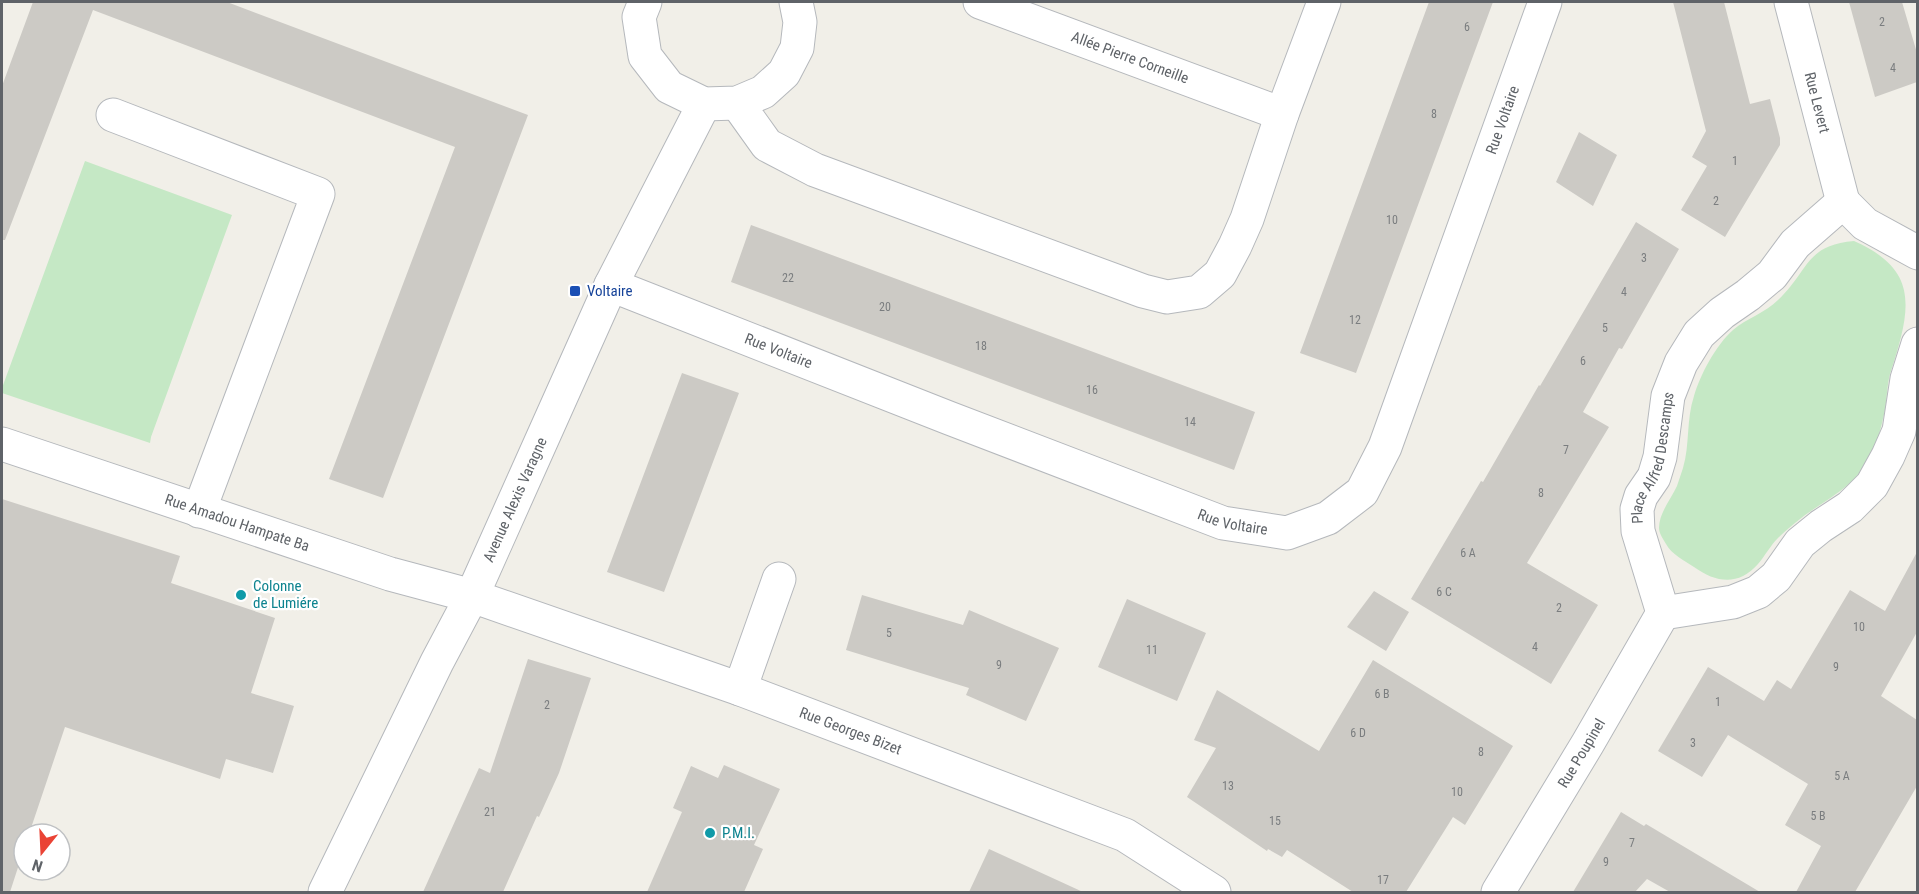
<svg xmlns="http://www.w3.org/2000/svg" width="1919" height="894" font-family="'Roboto Condensed',sans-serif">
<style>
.green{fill:#c5e8c5}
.building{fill:#cccac5}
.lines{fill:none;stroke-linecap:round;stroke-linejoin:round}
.minor-casing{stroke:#b5b8bc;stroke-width:35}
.minor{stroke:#fff;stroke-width:33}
.transit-dot{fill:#1a4fb4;stroke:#fff;stroke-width:2}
.culture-dot{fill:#0f9aa8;stroke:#fff;stroke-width:2}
.labels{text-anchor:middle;stroke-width:4.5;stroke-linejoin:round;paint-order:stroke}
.number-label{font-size:12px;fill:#7a7d7f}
.street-label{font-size:15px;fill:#5f6368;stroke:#fff}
.transit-label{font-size:15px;fill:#164399;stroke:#fff;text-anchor:start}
.culture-label{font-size:15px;fill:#0d838f;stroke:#fff;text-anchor:start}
</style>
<rect width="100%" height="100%" fill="#f1efe8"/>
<path class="green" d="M 85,161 L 232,215 L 151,437 L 150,443 L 2,393 L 2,388 Z
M 1854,241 C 1919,270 1912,307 1890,374 C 1887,385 1887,398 1885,410 C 1881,428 1877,446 1867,462 C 1849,492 1821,501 1795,523 C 1789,528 1783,533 1778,538 C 1770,546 1765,556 1758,564 C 1739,586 1716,583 1694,567 C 1685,561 1671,554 1666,544 C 1663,539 1659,533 1659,528 C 1659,513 1671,499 1677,486 C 1679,480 1681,474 1683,468 C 1690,445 1686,420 1694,396 C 1700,375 1716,345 1733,330 C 1747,318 1765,313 1778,300 C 1809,271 1805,245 1854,241 Z"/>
<path class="building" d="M 33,2 L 227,2 L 528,115 L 383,498 L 329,479 L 455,147 L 93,10 L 5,240 L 2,240 L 2,86 Z
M 1429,2 L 1493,2 L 1356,373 L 1300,353 Z
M 1673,2 L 1724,2 L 1750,104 L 1770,99 L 1780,138 L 1780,145 L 1725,237 L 1681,210 L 1707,166 L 1692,157 L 1706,131 Z
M 1849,2 L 1902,2 L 1917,53 L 1917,82 L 1875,97 Z
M 1579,132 L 1617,155 L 1593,206 L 1556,182 Z
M 1636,222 L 1679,249 L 1622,349 L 1619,348 L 1583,412 L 1609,427 L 1527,563 L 1598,605 L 1551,684 L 1411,599 L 1481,481 L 1483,482 L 1539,385 L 1540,386 Z
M 751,225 L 1255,412 L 1234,470 L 731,282 Z
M 682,373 L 739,393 L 664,592 L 607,572 Z
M 2,499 L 180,556 L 171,583 L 275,618 L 251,693 L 294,706 L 273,773 L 226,759 L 220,779 L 65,727 L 29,834 L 24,834 L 24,849 L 10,892 L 2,892 Z
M 1917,552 L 1917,632 L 1881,696 L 1917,720 L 1917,786 L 1855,892 L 1796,892 L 1821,846 L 1785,825 L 1808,784 L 1728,735 L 1702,777 L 1658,751 L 1708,667 L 1764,701 L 1777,680 L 1791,689 L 1850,590 L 1885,611 Z
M 1374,591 L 1409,612 L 1386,651 L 1347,627 Z
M 862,595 L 963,625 L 969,610 L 1059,648 L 1026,721 L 966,695 L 969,688 L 846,650 Z
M 1127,599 L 1206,633 L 1177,701 L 1098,667 Z
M 528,659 L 591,678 L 559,773 L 539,817 L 537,816 L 503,892 L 423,892 L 479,768 L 490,773 Z
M 1373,660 L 1513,746 L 1465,825 L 1453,817 L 1406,892 L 1353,892 L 1287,850 L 1282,857 L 1268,849 L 1267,851 L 1187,797 L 1216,748 L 1194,740 L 1217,690 L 1319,751 Z
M 724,765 L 780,789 L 754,845 L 763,849 L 744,892 L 647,892 L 682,812 L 673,808 L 691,766 L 718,778 Z
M 1621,812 L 1644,826 L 1646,824 L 1760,892 L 1670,892 L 1647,879 L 1635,892 L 1573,892 Z
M 989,849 L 1083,892 L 969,892 Z"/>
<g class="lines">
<g class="minor-casing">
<g id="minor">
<path d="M 645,2 L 639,17 L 645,56 L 669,87 L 704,104 L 737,103 L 763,92 L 784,73 L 797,48 L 800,22 L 796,2"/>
<path id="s1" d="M 980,2 L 1282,114"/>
<path id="s2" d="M 1791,2 L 1843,202"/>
<path d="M 737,103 L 767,145 L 815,170 L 1143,291 L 1167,297 L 1199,292 L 1220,274 L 1235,246 L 1247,219 L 1282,114 L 1324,2"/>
<path d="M 113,115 L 318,194 L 199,511"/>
<path id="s3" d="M 611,285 L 949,418 L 1223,523 L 1287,533 L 1328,518 L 1362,492 L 1385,447 L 1545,2"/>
<path id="s4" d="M 2,444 L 390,574 L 472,596 L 740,689 L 1125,835 L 1214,892"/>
<path id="s5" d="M 1663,613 L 1638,531 L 1637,509 L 1641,496 L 1654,477 L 1660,457 L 1668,396 L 1681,363 L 1699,334 L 1722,313 L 1748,295 L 1772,275 L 1795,244 L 1843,202 L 1865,224 L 1918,253"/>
<path d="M 1663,613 L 1733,602 L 1758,592 L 1776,577 L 1800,543 L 1821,526 L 1850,507 L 1872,485 L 1888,456 L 1899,431 L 1907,379 L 1918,344"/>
<path d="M 740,689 L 779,579"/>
<path id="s6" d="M 325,892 L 437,662 L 472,596 L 611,285 L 704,104"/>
<path id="s7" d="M 1498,892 L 1588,743 L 1663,613"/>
</g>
</g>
<use href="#minor" class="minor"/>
</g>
<rect class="transit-dot" x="569" y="285" width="12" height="12" rx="3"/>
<g class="culture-dot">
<circle cx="241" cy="595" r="6"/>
<circle cx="710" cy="833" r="6"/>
</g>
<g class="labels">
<g class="number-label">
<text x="1882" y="26">2</text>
<text x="1467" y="31">6</text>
<text x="1893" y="72">4</text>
<text x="1434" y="118">8</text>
<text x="1735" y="165">1</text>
<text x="1716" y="205">2</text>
<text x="1392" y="224">10</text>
<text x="1644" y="262">3</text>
<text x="788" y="282">22</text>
<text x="1624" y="296">4</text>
<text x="885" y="311">20</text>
<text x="1355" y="324">12</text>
<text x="1605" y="332">5</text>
<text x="981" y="350">18</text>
<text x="1583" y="365">6</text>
<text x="1092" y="394">16</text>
<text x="1190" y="426">14</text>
<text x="1566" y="454">7</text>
<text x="1541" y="497">8</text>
<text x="1468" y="557">6 A</text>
<text x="1444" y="596">6 C</text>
<text x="1559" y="612">2</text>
<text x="1859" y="631">10</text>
<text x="889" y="637">5</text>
<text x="1535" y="651">4</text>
<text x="1152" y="654">11</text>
<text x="999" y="669">9</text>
<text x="1836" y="671">9</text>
<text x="1382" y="698">6 B</text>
<text x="1718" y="706">1</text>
<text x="547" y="709">2</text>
<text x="1358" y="737">6 D</text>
<text x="1693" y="747">3</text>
<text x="1481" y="756">8</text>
<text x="1842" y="780">5 A</text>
<text x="1228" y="790">13</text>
<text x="1457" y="796">10</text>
<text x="490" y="816">21</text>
<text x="1818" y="820">5 B</text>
<text x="1275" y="825">15</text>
<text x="1632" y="847">7</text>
<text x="1606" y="866">9</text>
<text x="1383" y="884">17</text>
</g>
<g class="street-label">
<text dy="5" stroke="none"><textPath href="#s1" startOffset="160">Allée Pierre Corneille</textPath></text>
<text dy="5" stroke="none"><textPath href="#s2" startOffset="104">Rue Levert</textPath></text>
<text dy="5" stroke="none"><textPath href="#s3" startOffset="1206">Rue Voltaire</textPath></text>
<text dy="5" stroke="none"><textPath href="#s3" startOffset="180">Rue Voltaire</textPath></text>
<text dy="5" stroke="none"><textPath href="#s5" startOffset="162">Place Alfred Descamps</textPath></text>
<text dy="5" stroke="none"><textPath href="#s6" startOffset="436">Avenue Alexis Varagne</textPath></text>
<text dy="5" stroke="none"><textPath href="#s3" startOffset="666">Rue Voltaire</textPath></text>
<text dy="5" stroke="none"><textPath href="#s4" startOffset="248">Rue Amadou Hampate Ba</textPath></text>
<text dy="5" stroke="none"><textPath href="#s4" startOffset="896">Rue Georges Bizet</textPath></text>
<text dy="5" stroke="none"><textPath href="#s7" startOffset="162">Rue Poupinel</textPath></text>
</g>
<g class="transit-label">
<text x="587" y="296">Voltaire</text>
</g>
<g class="culture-label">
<text x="253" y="591">Colonne<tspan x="253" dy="17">de Lumiére</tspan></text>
<text x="722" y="838">P.M.I.</text>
</g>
</g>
<rect width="1919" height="894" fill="none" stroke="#5f6368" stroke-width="6"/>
<g transform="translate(42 852) rotate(198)"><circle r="28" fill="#ffffff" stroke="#bfc1c3" stroke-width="1.5"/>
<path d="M0-4.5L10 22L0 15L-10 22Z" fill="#ea4335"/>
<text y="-9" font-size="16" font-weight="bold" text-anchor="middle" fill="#5f6368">N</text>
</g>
</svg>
